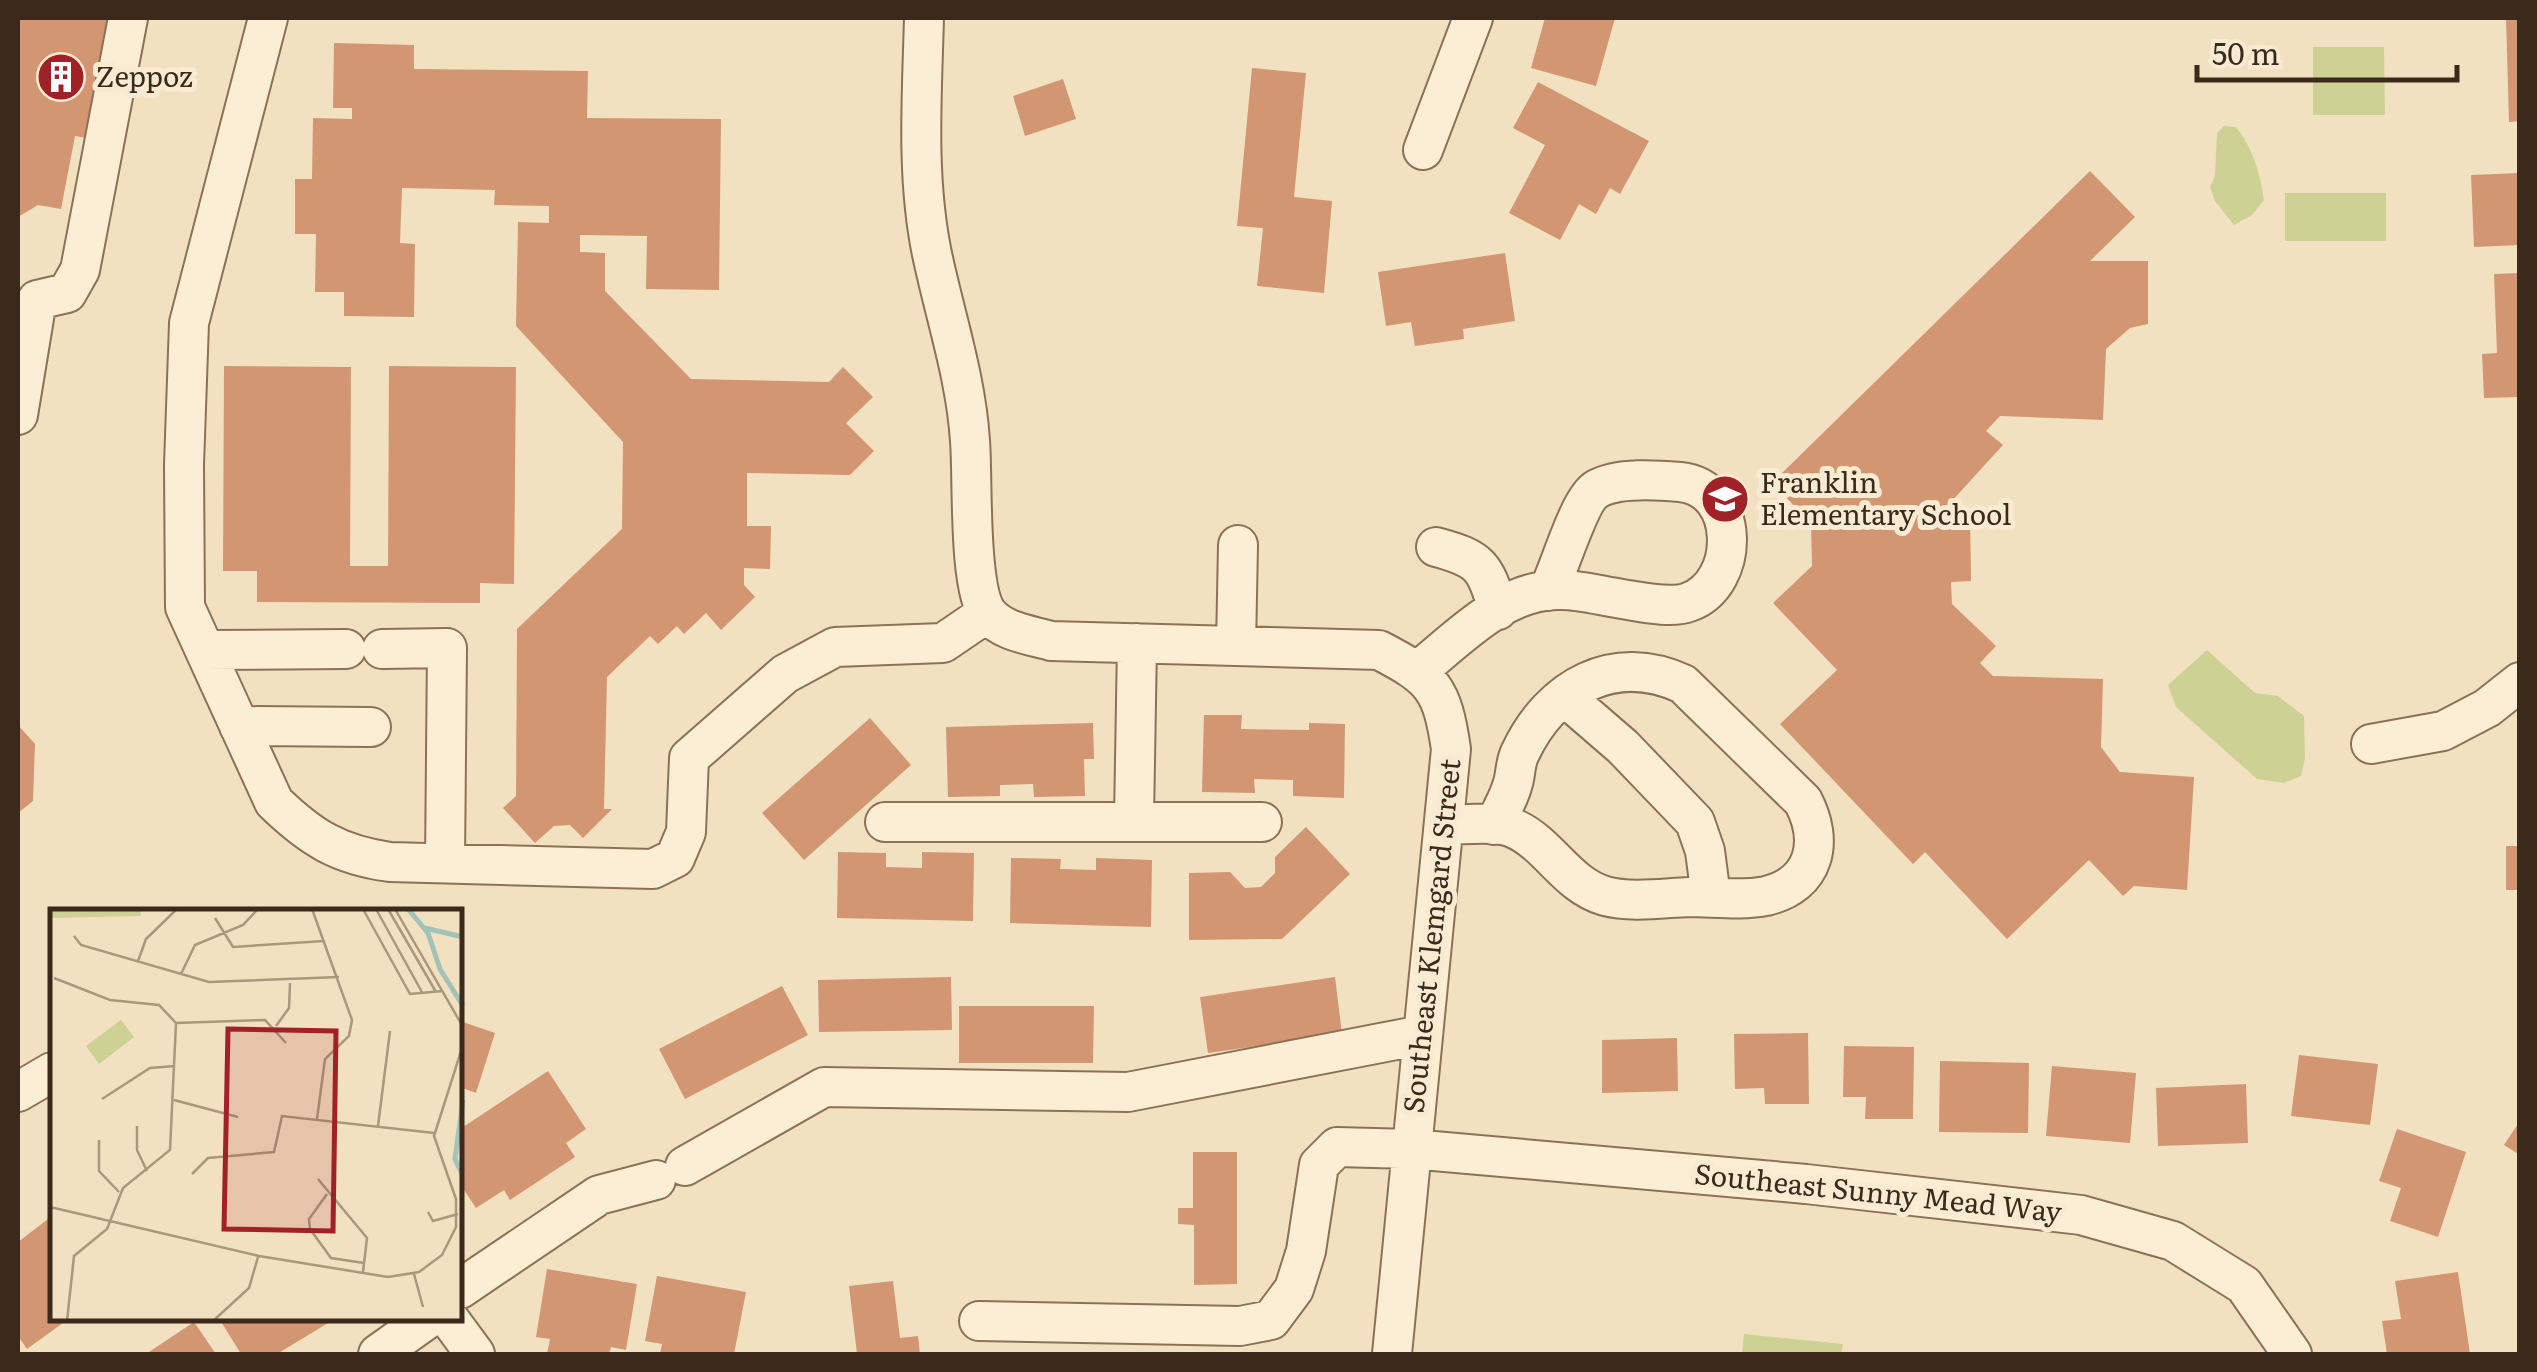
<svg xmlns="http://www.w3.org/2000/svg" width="2537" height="1372" font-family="Literata,serif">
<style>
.green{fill:#cdd193}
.building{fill:#d39673}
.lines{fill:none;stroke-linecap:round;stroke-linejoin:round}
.minor-casing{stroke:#8d7156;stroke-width:42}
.minor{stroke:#fceed4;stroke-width:38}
.labels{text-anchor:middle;stroke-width:10;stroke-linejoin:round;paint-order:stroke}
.poi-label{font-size:28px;fill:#3b291c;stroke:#f8ebd1;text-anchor:start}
.street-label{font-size:28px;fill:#3b291c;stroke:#f8ebd1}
.inset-river{fill:none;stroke:#a3c3b8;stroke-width:5}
.inset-road{fill:none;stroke:#a9977e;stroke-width:2.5}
.view{fill:#a12128;fill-opacity:0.15;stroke:#a12128;stroke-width:5}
.inset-edge{fill:none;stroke:#3b291c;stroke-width:5}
</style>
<rect width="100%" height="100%" fill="#f2e1c0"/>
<path class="green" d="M 2313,47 L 2384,47 L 2385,115 L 2313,115 Z
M 2224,126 L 2236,127 C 2253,148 2260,174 2264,200 L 2252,215 L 2234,225 L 2215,201 L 2210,187 L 2215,176 L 2217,133 Z
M 2285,193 L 2386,193 L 2386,241 L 2285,241 Z
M 2207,650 L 2255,693 L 2278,696 L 2304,716 L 2305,758 L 2301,776 L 2284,783 L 2257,779 L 2176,707 L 2168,685 Z
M 1744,1334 L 1843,1344 L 1841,1354 L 1742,1354 Z"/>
<path class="building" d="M 18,18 L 114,18 L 93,139 L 75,136 L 61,209 L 38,205 L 18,217 Z
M 1545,18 L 1615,18 L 1596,86 L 1531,68 Z
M 2506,18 L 2520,18 L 2520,121 L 2509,122 Z
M 334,43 L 414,45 L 414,69 L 588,71 L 587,118 L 721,119 L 719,290 L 646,289 L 647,236 L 580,235 L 580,252 L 605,253 L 605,291 L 691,379 L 829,382 L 843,367 L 873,397 L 846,423 L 874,451 L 850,475 L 747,473 L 747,526 L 771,526 L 770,569 L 744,568 L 744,585 L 755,597 L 721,630 L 706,613 L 684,634 L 677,626 L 658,644 L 650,636 L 607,677 L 604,809 L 612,809 L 583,838 L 570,825 L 554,826 L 535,843 L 503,808 L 516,796 L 517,629 L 622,529 L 623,442 L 516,326 L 518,222 L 549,223 L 549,206 L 494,205 L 495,190 L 402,188 L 400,243 L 415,244 L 414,317 L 344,316 L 344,292 L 315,292 L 316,234 L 295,234 L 295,179 L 312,179 L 313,118 L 352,119 L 352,108 L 333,108 Z
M 1252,68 L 1306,73 L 1294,197 L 1332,201 L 1324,293 L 1257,286 L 1263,228 L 1237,226 Z
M 1063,79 L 1076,119 L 1025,136 L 1013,96 Z
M 1538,82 L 1649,141 L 1620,194 L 1610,188 L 1596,214 L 1579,204 L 1560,240 L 1509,213 L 1545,145 L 1513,128 Z
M 2090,171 L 2135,217 L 2090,261 L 2148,261 L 2148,324 L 2130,328 L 2106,349 L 2103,420 L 2000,416 L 1986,431 L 2003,445 L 1950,503 L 1970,511 L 1971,581 L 1951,582 L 1952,604 L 1996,646 L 1980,663 L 1993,676 L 2103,679 L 2101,747 L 2120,772 L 2194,777 L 2187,890 L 2134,886 L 2123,896 L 2089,860 L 2007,939 L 1925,852 L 1913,864 L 1780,724 L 1837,670 L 1773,603 L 1812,566 L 1811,523 L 1772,483 Z
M 2520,173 L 2520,245 L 2474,247 L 2471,175 Z
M 1505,253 L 1515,321 L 1463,329 L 1464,339 L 1415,346 L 1411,322 L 1386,326 L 1378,272 Z
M 2520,273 L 2520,397 L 2484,398 L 2482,354 L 2497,353 L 2494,274 Z
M 224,366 L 351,367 L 350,566 L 388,566 L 389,366 L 516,367 L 514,584 L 480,583 L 480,603 L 257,602 L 257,571 L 223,571 Z
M 1204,715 L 1242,715 L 1241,729 L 1309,730 L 1309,723 L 1345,724 L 1344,798 L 1293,796 L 1293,780 L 1254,779 L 1255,793 L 1202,792 Z
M 870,718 L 911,765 L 804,860 L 762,813 Z
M 1093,723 L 1094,759 L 1084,759 L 1085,796 L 1034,797 L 1033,784 L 1000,785 L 1000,796 L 948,797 L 946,727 Z
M 18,725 L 35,744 L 33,801 L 18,813 Z
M 1306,827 L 1350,874 L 1282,939 L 1189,940 L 1189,873 L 1230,872 L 1245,888 L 1261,887 L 1275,873 L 1275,857 Z
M 2506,846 L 2520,846 L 2520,890 L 2506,890 Z
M 838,852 L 886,853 L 886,867 L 922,868 L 922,852 L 974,853 L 973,921 L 837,918 Z
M 1011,858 L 1061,859 L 1060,869 L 1096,870 L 1096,858 L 1152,860 L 1151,927 L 1010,923 Z
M 951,977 L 952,1030 L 819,1032 L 818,980 Z
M 1335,977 L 1342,1034 L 1208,1053 L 1200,997 Z
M 782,986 L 808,1035 L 685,1099 L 659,1049 Z
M 959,1006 L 1094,1006 L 1093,1063 L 959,1063 Z
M 460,1021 L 495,1033 L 476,1093 L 460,1087 Z
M 1808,1033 L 1809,1104 L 1765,1104 L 1764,1088 L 1735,1089 L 1734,1034 Z
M 1677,1038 L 1678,1091 L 1602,1093 L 1602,1040 Z
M 1844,1046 L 1914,1047 L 1913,1119 L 1865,1119 L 1866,1097 L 1843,1097 Z
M 2299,1055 L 2378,1064 L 2370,1125 L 2291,1116 Z
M 1940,1061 L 2029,1063 L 2028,1133 L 1939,1132 Z
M 2052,1066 L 2136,1073 L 2130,1143 L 2046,1136 Z
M 548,1071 L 586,1129 L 566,1143 L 575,1157 L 510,1200 L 504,1190 L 476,1208 L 460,1184 L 460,1129 Z
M 2246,1084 L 2248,1143 L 2158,1146 L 2156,1088 Z
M 2520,1121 L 2520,1155 L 2504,1145 Z
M 2397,1129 L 2466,1152 L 2438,1237 L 2390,1221 L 2401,1188 L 2379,1181 Z
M 1193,1152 L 1237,1152 L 1237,1284 L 1194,1285 L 1194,1225 L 1178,1224 L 1178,1208 L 1193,1208 Z
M 52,1216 L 52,1320 L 67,1320 L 27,1349 L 18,1336 L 18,1242 Z
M 547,1269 L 637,1284 L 626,1350 L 611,1347 L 609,1354 L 547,1354 L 550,1339 L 536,1337 Z
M 2458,1272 L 2470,1354 L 2387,1354 L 2382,1321 L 2401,1319 L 2395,1281 Z
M 657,1276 L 746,1292 L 734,1354 L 660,1354 L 662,1344 L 645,1341 Z
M 893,1281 L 900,1338 L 918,1336 L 920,1354 L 857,1354 L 849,1286 Z
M 220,1320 L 333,1320 L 277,1354 L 241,1354 Z
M 194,1322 L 216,1354 L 146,1354 Z"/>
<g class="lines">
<g class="minor-casing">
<path id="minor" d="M 268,18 L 189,323 L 184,465 L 185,607 L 274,802 C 311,838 339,855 390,862 L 653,869 L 675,858 L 686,832 L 689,758 L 785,674 L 835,647 L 943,643 L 987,613
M 924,18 C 922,95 916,177 932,254 C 945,316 966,377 970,441 C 973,477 968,588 988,614 C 1003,632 1030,635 1051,641 L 1379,650 C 1433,678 1442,688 1451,749 L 1392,1354
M 1423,150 L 1473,18
M 18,415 L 37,300 L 67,293 L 80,270 L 128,18
M 1436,547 C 1481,559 1485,566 1498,610
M 1236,646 L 1238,545
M 382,649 L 447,648 L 445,863
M 205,650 L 346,649
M 1419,670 C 1460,637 1505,588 1561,590 C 1581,590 1602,596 1622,599 C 1641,602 1671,609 1689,602 C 1741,583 1741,488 1680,482 C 1657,480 1619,477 1597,489 C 1579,499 1560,568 1548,591
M 1564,696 L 1623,747 L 1695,822 L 1705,851 L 1711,897
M 239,726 L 371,727
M 2371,744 L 2443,731 L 2487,708 L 2520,682
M 1134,820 L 1137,643
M 885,822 L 1262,822
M 1445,825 C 1465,825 1495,820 1513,828 C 1549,843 1566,885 1605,896 C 1631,903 1663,898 1689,897 C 1713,897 1742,901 1766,896 C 1816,884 1824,841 1803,801 L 1683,684 C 1614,652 1551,687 1520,753 C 1515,763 1516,773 1513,783 C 1509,798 1501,812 1494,825
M 18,1092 L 52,1072
M 685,1166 L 824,1087 L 1128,1092 L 1422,1035
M 460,1289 L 599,1195 L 656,1180
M 450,1320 L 475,1354
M 979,1321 L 1240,1326 L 1271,1320 L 1294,1289 L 1306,1251 L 1319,1165 L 1337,1147 L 1411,1149 L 1806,1184 L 2081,1215 L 2173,1241 L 2244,1285 L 2292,1354
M 378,1354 L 426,1320"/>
</g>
<use href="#minor" class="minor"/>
</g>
<defs>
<g id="building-disc" transform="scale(2.5)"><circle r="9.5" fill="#a12128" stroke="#f8ebd1"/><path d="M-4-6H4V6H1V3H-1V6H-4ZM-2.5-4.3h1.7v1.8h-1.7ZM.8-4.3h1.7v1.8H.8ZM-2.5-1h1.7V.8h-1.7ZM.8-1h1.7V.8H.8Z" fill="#fff"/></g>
<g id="school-disc" transform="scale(2.5)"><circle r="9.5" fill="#a12128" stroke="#f8ebd1"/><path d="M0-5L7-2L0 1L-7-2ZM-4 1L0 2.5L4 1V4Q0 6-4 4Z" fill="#fff"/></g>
</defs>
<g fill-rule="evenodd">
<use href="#building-disc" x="61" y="77"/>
<use href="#school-disc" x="1725" y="499"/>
</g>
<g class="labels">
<g class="poi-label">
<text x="96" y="87">Zeppoz</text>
<text x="1760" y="493">Franklin<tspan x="1760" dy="32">Elementary School</tspan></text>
</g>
<g class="street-label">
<text transform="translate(1432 936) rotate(-84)" y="10">Southeast Klemgard Street</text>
<text transform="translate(1878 1193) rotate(6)" y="10">Southeast Sunny Mead Way</text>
</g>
</g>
<g transform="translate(50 909)">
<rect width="412" height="412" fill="#f2e1c0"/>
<path d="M 0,0 L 91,0 L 91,7 L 0,9 ZM 71,111 L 84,128 L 49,155 L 36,137 Z" fill="#cdd193"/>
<path class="inset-river" d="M 358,0 L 378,24 L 390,60 L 413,97M 375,19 L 413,28M 413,191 L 405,250 L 413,267"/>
<path class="inset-road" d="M 262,0 L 302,111 L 299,127 L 275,150 L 267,210M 313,0 L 360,85 L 393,82M 326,0 L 373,85M 338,0 L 386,83M 345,0 L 413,118M 165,9 L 183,38 L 274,32M 24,27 L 31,36 L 159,73 L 289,68M 88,52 L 96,30 L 127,0M 131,65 L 145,36 L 193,16 L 208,0M 4,69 L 60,91 L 109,96 L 126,114M 126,114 L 215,111 L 236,134M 226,117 L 239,99 L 240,74M 52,190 L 100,159 L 125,157M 124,191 L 188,208M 87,217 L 87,241 L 97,262M 328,217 L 340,122M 49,231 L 49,262 L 69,283M 142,265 L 158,249 L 224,243 L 232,207 L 384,224M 268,270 L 317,329 L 313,363M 277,285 L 259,310 L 260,320 L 281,349 L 314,354M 0,298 L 209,347 L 338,368 L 369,363 L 392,346 L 406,318 L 406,290 L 384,227 L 413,136M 378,303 L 383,312 L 408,305M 364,365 L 373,398M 17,412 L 24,347 L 57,320 L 73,279 L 120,241 L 126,114M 163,412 L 199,379 L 208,348"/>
<path class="view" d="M 178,120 L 286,122 L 283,322 L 174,320 Z"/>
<rect width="412" height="412" class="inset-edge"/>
</g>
<rect width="2537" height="1372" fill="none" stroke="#3b291c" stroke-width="40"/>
<path d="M2197 65v15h260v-15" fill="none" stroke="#3b291c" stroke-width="5"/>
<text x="2212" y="65" font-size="30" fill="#3b291c" stroke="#f8ebd1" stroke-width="8" paint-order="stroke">50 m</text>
</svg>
